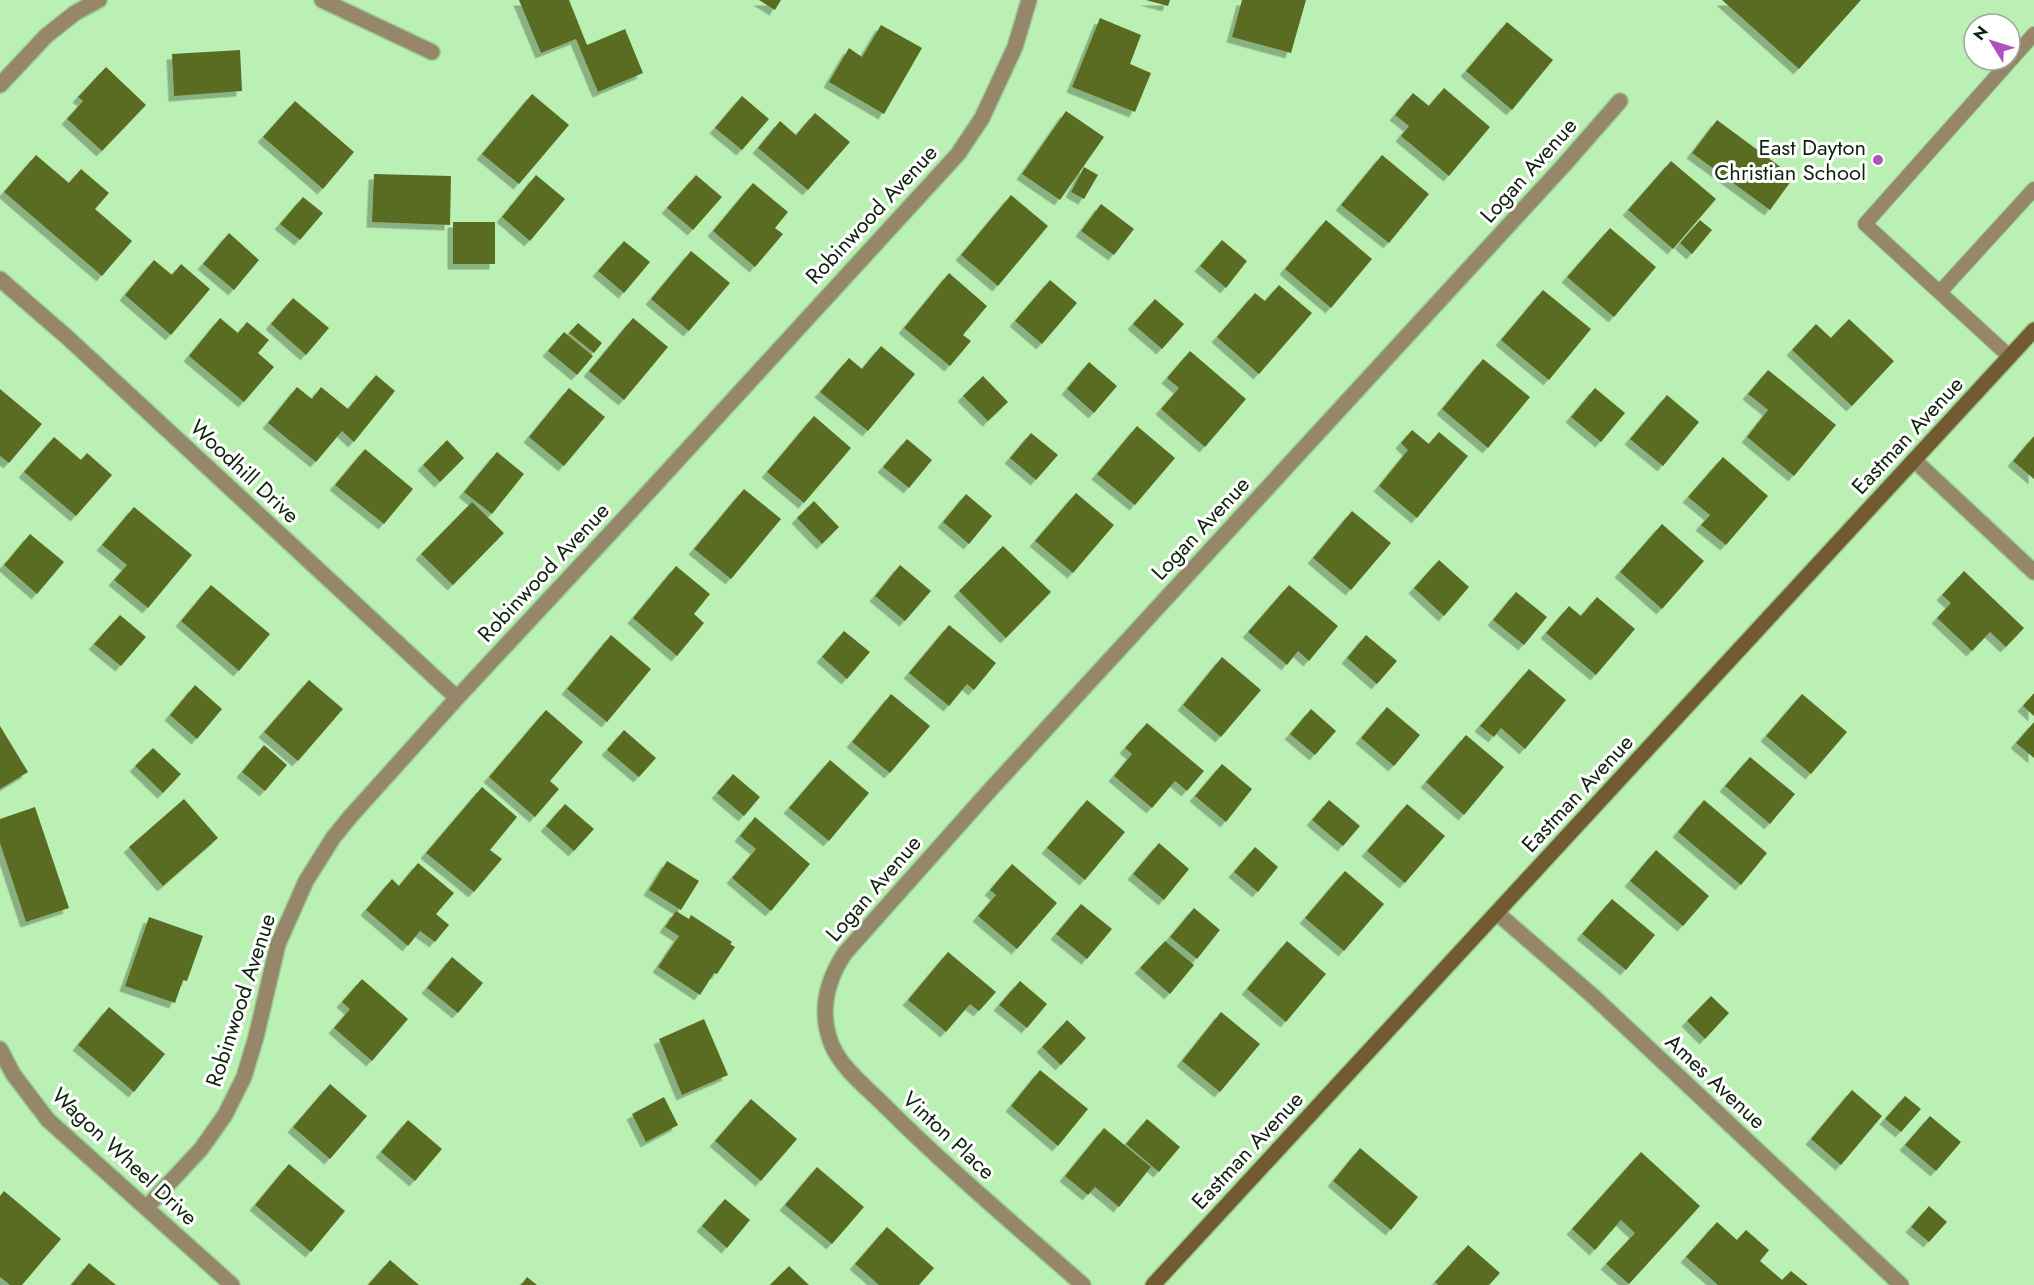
<svg xmlns="http://www.w3.org/2000/svg" width="2034" height="1285" font-family="Jost,sans-serif">
<style>
.building{fill:#5a6c23;filter:url(#shadow)}
.lines{fill:none;stroke-linecap:round;stroke-linejoin:round}
.lane-casing{stroke:#9bcb95;stroke-width:16}
.street-casing{stroke:#9bcb95;stroke-width:18}
.secondary-casing{stroke:#9bcb95;stroke-width:18}
.lane{stroke:#96866a;stroke-width:14}
.street{stroke:#96866a;stroke-width:15}
.secondary{stroke:#725b31;stroke-width:15}
.poi-dot{fill:#ae52bd;stroke:#fff;stroke-width:2}
.labels{text-anchor:middle;stroke-width:6;stroke-linejoin:round;paint-order:stroke}
.poi-label{font-size:22px;fill:#0f240d;stroke:#fff;text-anchor:end}
.street-label{font-size:22px;fill:#0f240d;stroke:#fff}
</style>
<defs>
<filter id="shadow"><feDropShadow dx="-5.5" dy="5.5" stdDeviation="0" flood-color="#0004"/></filter>
</defs>
<rect width="100%" height="100%" fill="#baf0b3"/>
<path class="building" d="M 519,0 L 569,0 L 587,45 L 625,29 L 643,73 L 598,92 L 576,39 L 541,53 Z
M 759,0 L 781,0 L 775,10 Z
M 1146,0 L 1170,0 L 1168,6 Z
M 1242,0 L 1306,0 L 1291,53 L 1232,37 Z
M 1722,0 L 1861,0 L 1799,69 Z
M 1100,18 L 1141,35 L 1130,64 L 1151,73 L 1135,112 L 1072,87 Z
M 1507,22 L 1553,60 L 1512,110 L 1466,71 Z
M 881,25 L 922,48 L 884,114 L 829,82 L 849,48 L 862,57 Z
M 240,50 L 242,91 L 174,96 L 172,54 Z
M 106,67 L 146,105 L 102,151 L 67,119 L 83,101 L 78,97 Z
M 1444,88 L 1490,127 L 1449,176 L 1401,136 L 1409,126 L 1395,115 L 1413,93 L 1429,106 Z
M 532,94 L 569,125 L 519,184 L 482,154 Z
M 742,96 L 769,119 L 742,150 L 715,128 Z
M 295,101 L 354,152 L 323,189 L 263,137 Z
M 1066,111 L 1104,137 L 1060,200 L 1022,174 Z
M 815,113 L 850,142 L 808,190 L 758,148 L 780,121 L 796,135 Z
M 1717,120 L 1794,177 L 1770,210 L 1692,153 Z
M 36,155 L 69,183 L 81,169 L 109,193 L 95,209 L 132,241 L 102,276 L 4,192 Z
M 1382,155 L 1429,194 L 1389,243 L 1341,205 Z
M 1671,161 L 1716,199 L 1673,249 L 1628,210 Z
M 1084,167 L 1098,175 L 1084,199 L 1071,192 Z
M 374,174 L 451,176 L 450,225 L 372,222 Z
M 536,175 L 565,199 L 530,241 L 502,217 Z
M 696,175 L 722,197 L 693,230 L 667,208 Z
M 753,183 L 788,212 L 775,228 L 783,234 L 755,267 L 713,231 Z
M 1011,195 L 1048,226 L 998,286 L 961,255 Z
M 303,197 L 323,213 L 300,240 L 280,224 Z
M 1101,204 L 1134,229 L 1114,255 L 1081,231 Z
M 1326,220 L 1372,259 L 1331,308 L 1285,269 Z
M 1700,220 L 1712,230 L 1692,254 L 1680,243 Z
M 453,222 L 495,222 L 495,264 L 453,264 Z
M 1610,228 L 1656,267 L 1614,317 L 1567,277 Z
M 229,233 L 259,260 L 234,290 L 203,264 Z
M 1222,240 L 1247,261 L 1226,288 L 1200,266 Z
M 624,241 L 650,262 L 624,293 L 598,271 Z
M 691,251 L 730,283 L 689,331 L 651,299 Z
M 154,260 L 172,275 L 181,264 L 210,289 L 171,335 L 125,295 Z
M 949,273 L 987,306 L 963,335 L 971,341 L 950,366 L 904,328 Z
M 1050,280 L 1077,303 L 1042,344 L 1015,321 Z
M 1279,285 L 1312,313 L 1259,374 L 1217,337 L 1255,293 L 1265,301 Z
M 1543,290 L 1591,329 L 1549,380 L 1501,340 Z
M 293,298 L 329,328 L 306,355 L 271,324 Z
M 1155,299 L 1184,324 L 1162,349 L 1133,324 Z
M 220,318 L 238,333 L 247,322 L 269,340 L 258,353 L 274,367 L 244,402 L 189,356 Z
M 633,318 L 668,347 L 624,400 L 589,371 Z
M 1849,319 L 1894,361 L 1852,406 L 1792,350 L 1816,324 L 1831,338 Z
M 578,323 L 602,343 L 594,353 L 569,333 Z
M 564,332 L 593,356 L 577,375 L 548,351 Z
M 881,346 L 915,374 L 868,431 L 820,392 L 849,358 L 862,369 Z
M 1190,351 L 1246,399 L 1205,447 L 1161,409 L 1179,388 L 1167,378 Z
M 1483,359 L 1530,397 L 1488,448 L 1442,409 Z
M 1089,362 L 1117,386 L 1094,413 L 1067,389 Z
M 1768,370 L 1836,425 L 1794,476 L 1747,437 L 1768,410 L 1748,394 Z
M 376,375 L 395,391 L 354,442 L 342,431 L 316,462 L 268,423 L 297,387 L 312,399 L 321,387 L 348,409 Z
M 983,376 L 1008,402 L 988,421 L 963,396 Z
M 569,388 L 605,417 L 564,466 L 529,437 Z
M 1595,388 L 1625,413 L 1601,442 L 1571,417 Z
M 0,389 L 42,424 L 9,463 L 0,456 Z
M 1667,395 L 1699,422 L 1663,466 L 1630,439 Z
M 814,416 L 851,448 L 804,503 L 767,472 Z
M 1137,426 L 1175,458 L 1135,505 L 1097,474 Z
M 1412,430 L 1429,444 L 1439,432 L 1468,456 L 1417,518 L 1379,486 L 1408,450 L 1401,443 Z
M 1031,433 L 1058,455 L 1036,480 L 1010,458 Z
M 2034,436 L 2034,479 L 2013,461 Z
M 54,437 L 81,460 L 87,453 L 112,475 L 76,516 L 24,472 Z
M 907,439 L 932,460 L 909,488 L 883,467 Z
M 447,440 L 464,458 L 440,482 L 423,465 Z
M 365,449 L 413,489 L 384,524 L 335,485 Z
M 497,452 L 524,474 L 492,514 L 464,492 Z
M 1723,457 L 1768,496 L 1726,545 L 1701,525 L 1710,515 L 1688,497 Z
M 744,489 L 781,519 L 731,579 L 694,549 Z
M 1076,493 L 1114,525 L 1073,573 L 1035,541 Z
M 966,494 L 992,516 L 969,544 L 943,522 Z
M 814,501 L 839,527 L 822,544 L 797,518 Z
M 472,502 L 504,533 L 453,585 L 421,554 Z
M 134,507 L 192,555 L 148,608 L 114,580 L 127,565 L 102,545 Z
M 1352,511 L 1391,543 L 1351,590 L 1313,558 Z
M 1662,524 L 1704,561 L 1662,609 L 1620,572 Z
M 30,534 L 64,562 L 37,594 L 4,565 Z
M 1003,546 L 1051,592 L 1006,638 L 959,591 Z
M 1439,560 L 1469,587 L 1444,616 L 1414,588 Z
M 900,565 L 931,591 L 905,621 L 875,596 Z
M 676,566 L 710,594 L 694,614 L 704,623 L 677,656 L 633,618 Z
M 1964,571 L 2024,628 L 2006,647 L 1990,632 L 1972,651 L 1937,618 L 1951,603 L 1942,595 Z
M 211,585 L 270,634 L 239,671 L 181,621 Z
M 1289,585 L 1338,626 L 1309,661 L 1298,651 L 1287,665 L 1248,632 Z
M 1516,592 L 1547,617 L 1524,645 L 1493,620 Z
M 1597,597 L 1635,629 L 1596,675 L 1546,633 L 1569,606 L 1581,616 Z
M 120,615 L 146,637 L 121,666 L 94,644 Z
M 949,625 L 996,663 L 974,690 L 967,684 L 949,706 L 909,673 Z
M 844,631 L 870,652 L 847,679 L 822,657 Z
M 611,635 L 651,669 L 607,722 L 567,689 Z
M 1366,635 L 1397,661 L 1377,684 L 1347,658 Z
M 1222,657 L 1261,690 L 1221,737 L 1183,705 Z
M 1529,669 L 1566,700 L 1525,749 L 1501,728 L 1494,737 L 1480,726 Z
M 309,680 L 343,709 L 298,761 L 264,732 Z
M 195,685 L 222,709 L 197,739 L 170,715 Z
M 2034,693 L 2034,716 L 2023,706 Z
M 891,694 L 930,726 L 890,773 L 852,742 Z
M 1802,694 L 1847,732 L 1811,774 L 1766,736 Z
M 1387,707 L 1420,735 L 1394,766 L 1361,738 Z
M 1311,709 L 1336,731 L 1315,755 L 1290,734 Z
M 546,710 L 583,742 L 550,781 L 559,789 L 535,817 L 489,777 Z
M 2034,722 L 2034,758 L 2016,743 Z
M 1147,723 L 1204,771 L 1187,791 L 1175,781 L 1152,808 L 1114,776 L 1132,754 L 1125,748 Z
M 0,726 L 28,772 L 0,789 Z
M 624,730 L 656,758 L 639,777 L 607,750 Z
M 1466,735 L 1504,767 L 1464,815 L 1426,782 Z
M 264,745 L 287,765 L 265,791 L 242,772 Z
M 153,748 L 181,774 L 163,793 L 135,766 Z
M 1750,757 L 1795,794 L 1770,824 L 1725,786 Z
M 830,760 L 869,793 L 829,841 L 789,808 Z
M 1222,764 L 1252,789 L 1226,822 L 1195,796 Z
M 733,774 L 760,797 L 744,816 L 717,793 Z
M 482,787 L 517,817 L 490,850 L 502,859 L 474,892 L 426,853 Z
M 184,799 L 218,838 L 163,886 L 129,847 Z
M 1087,800 L 1125,832 L 1085,880 L 1047,848 Z
M 1329,800 L 1360,826 L 1343,846 L 1312,820 Z
M 1704,800 L 1767,853 L 1741,885 L 1678,832 Z
M 565,804 L 594,829 L 574,851 L 546,826 Z
M 1407,804 L 1445,836 L 1405,883 L 1367,851 Z
M 35,807 L 69,908 L 26,922 L 0,843 L 0,819 Z
M 755,817 L 810,864 L 771,911 L 732,878 L 756,849 L 740,836 Z
M 1159,843 L 1189,869 L 1164,900 L 1133,874 Z
M 1255,847 L 1278,867 L 1258,892 L 1234,872 Z
M 1656,850 L 1709,896 L 1683,926 L 1630,881 Z
M 667,861 L 699,881 L 681,910 L 649,890 Z
M 418,863 L 454,893 L 436,914 L 449,925 L 435,942 L 420,931 L 408,946 L 366,910 L 392,879 L 399,886 Z
M 1012,864 L 1057,903 L 1017,949 L 978,916 L 996,895 L 990,890 Z
M 1345,871 L 1384,904 L 1344,951 L 1305,918 Z
M 1612,899 L 1655,935 L 1626,970 L 1582,934 Z
M 1081,904 L 1112,929 L 1087,959 L 1056,934 Z
M 1194,908 L 1220,930 L 1197,959 L 1170,937 Z
M 676,911 L 689,919 L 691,915 L 732,942 L 730,944 L 735,947 L 717,974 L 714,973 L 700,995 L 658,967 L 679,936 L 665,927 Z
M 149,917 L 203,936 L 187,981 L 183,980 L 175,1003 L 125,986 Z
M 1165,941 L 1194,965 L 1170,994 L 1140,968 Z
M 1287,941 L 1326,974 L 1286,1022 L 1247,989 Z
M 948,952 L 996,992 L 979,1011 L 970,1004 L 946,1032 L 908,1000 Z
M 452,957 L 483,983 L 458,1013 L 427,988 Z
M 362,979 L 408,1019 L 372,1061 L 334,1028 L 350,1009 L 342,1002 Z
M 1020,981 L 1047,1004 L 1027,1028 L 999,1005 Z
M 1711,996 L 1729,1013 L 1705,1039 L 1687,1021 Z
M 109,1007 L 165,1054 L 134,1092 L 78,1045 Z
M 1221,1012 L 1260,1044 L 1220,1092 L 1182,1061 Z
M 704,1019 L 728,1075 L 682,1095 L 659,1039 Z
M 1067,1020 L 1086,1038 L 1061,1065 L 1042,1047 Z
M 1040,1070 L 1088,1109 L 1058,1146 L 1011,1106 Z
M 330,1084 L 367,1116 L 330,1159 L 293,1127 Z
M 1852,1090 L 1882,1116 L 1841,1165 L 1811,1139 Z
M 1905,1096 L 1921,1109 L 1901,1132 L 1885,1119 Z
M 664,1097 L 678,1125 L 646,1142 L 632,1114 Z
M 751,1099 L 797,1139 L 761,1181 L 715,1141 Z
M 1930,1116 L 1961,1142 L 1936,1171 L 1905,1145 Z
M 1147,1119 L 1180,1147 L 1159,1172 L 1126,1144 Z
M 408,1120 L 442,1149 L 415,1181 L 381,1152 Z
M 1104,1128 L 1151,1167 L 1119,1207 L 1095,1187 L 1088,1195 L 1065,1176 Z
M 1360,1148 L 1418,1197 L 1391,1230 L 1333,1181 Z
M 1641,1152 L 1700,1206 L 1629,1284 L 1606,1264 L 1635,1233 L 1621,1220 L 1595,1250 L 1572,1229 Z
M 289,1164 L 345,1211 L 311,1252 L 255,1205 Z
M 817,1167 L 864,1207 L 832,1244 L 785,1205 Z
M 4,1191 L 61,1239 L 22,1285 L 10,1285 L 0,1277 L 0,1196 Z
M 725,1199 L 750,1220 L 727,1248 L 702,1226 Z
M 1929,1206 L 1947,1222 L 1929,1242 L 1911,1227 Z
M 1717,1222 L 1737,1240 L 1746,1230 L 1769,1250 L 1760,1261 L 1782,1280 L 1791,1271 L 1808,1285 L 1718,1285 L 1686,1257 Z
M 887,1227 L 934,1268 L 919,1285 L 879,1285 L 855,1264 Z
M 1468,1245 L 1500,1273 L 1489,1285 L 1438,1285 L 1435,1282 Z
M 390,1260 L 419,1285 L 368,1285 Z
M 89,1263 L 116,1285 L 71,1285 Z
M 789,1266 L 809,1285 L 770,1285 Z
M 527,1277 L 537,1285 L 521,1285 Z"/>
<g class="lines">
<g class="lane-casing">
<path id="lane" d="M 1940,292 L 2034,189
M 2010,357 L 1865,224 L 2034,34"/>
</g>
<g class="street-casing">
<path id="street" d="M 322,0 L 432,52
M 0,85 L 46,36 L 75,13 L 99,0
M 0,279 L 68,338 L 457,698
M 1914,460 L 2034,572
M 1497,913 L 1594,997 L 1901,1285
M 0,1049 L 13,1074 L 48,1120 L 232,1285
M 146,1208 L 201,1149 L 225,1115 L 244,1077 L 256,1037 L 278,944 L 306,881 L 333,838 L 350,817 L 457,698 L 631,511 L 958,154 L 982,118 L 1015,47 L 1029,0
M 1083,1285 C 1016,1226 947,1168 884,1105 C 865,1086 841,1068 831,1043 C 819,1011 827,980 845,953 L 991,789 L 1564,165 L 1620,101"/>
</g>
<g class="secondary-casing">
<path id="secondary" d="M 1153,1285 L 2034,330"/>
</g>
<use href="#lane" class="lane"/>
<use href="#street" class="street"/>
<use href="#secondary" class="secondary"/>
</g>
<circle class="poi-dot" cx="1878" cy="160" r="6"/>
<g class="labels">
<g class="poi-label">
<text x="1866" y="155">East Dayton<tspan x="1866" dy="25">Christian School</tspan></text>
</g>
<g class="street-label">
<text transform="translate(1528 170) rotate(-48)" y="8">Logan Avenue</text>
<text transform="translate(871 214) rotate(-47)" y="8">Robinwood Avenue</text>
<text transform="translate(1907 435) rotate(-47)" y="8">Eastman Avenue</text>
<text transform="translate(245 471) rotate(43)" y="8">Woodhill Drive</text>
<text transform="translate(1200 528) rotate(-47)" y="8">Logan Avenue</text>
<text transform="translate(543 572) rotate(-47)" y="8">Robinwood Avenue</text>
<text transform="translate(1577 793) rotate(-47)" y="8">Eastman Avenue</text>
<text transform="translate(873 888) rotate(-49)" y="8">Logan Avenue</text>
<text transform="translate(240 1000) rotate(-72)" y="8">Robinwood Avenue</text>
<text transform="translate(1716 1081) rotate(43)" y="8">Ames Avenue</text>
<text transform="translate(949 1135) rotate(43)" y="8">Vinton Place</text>
<text transform="translate(1247 1150) rotate(-47)" y="8">Eastman Avenue</text>
<text transform="translate(125 1156) rotate(43)" y="8">Wagon Wheel Drive</text>
</g>
</g>
<g transform="translate(1992 42) rotate(308)"><circle r="28" fill="#ffffff" stroke="#9fa79e" stroke-width="1.5"/>
<path d="M0-4.5L10 22L0 15L-10 22Z" fill="#ae52bd"/>
<text y="-9" font-size="16" font-weight="bold" text-anchor="middle" fill="#0f240d">N</text>
</g>
</svg>
